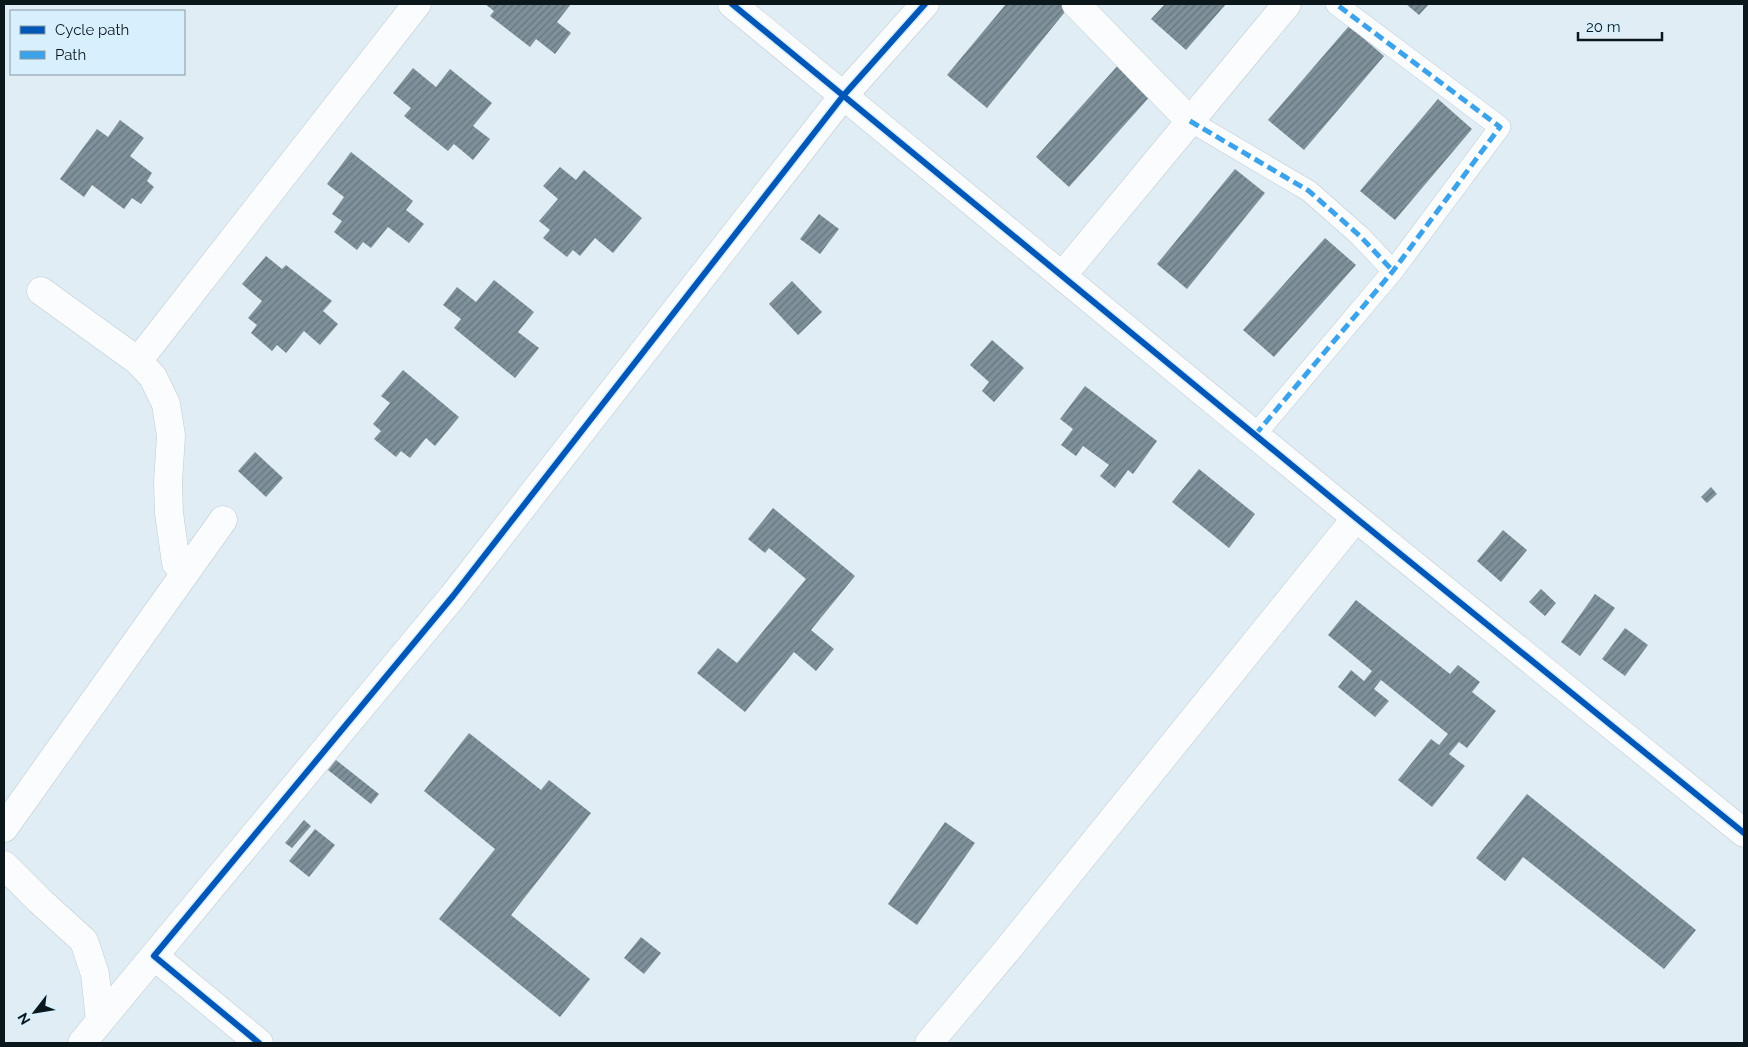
<svg xmlns="http://www.w3.org/2000/svg" width="1748" height="1047" font-family="Raleway,sans-serif">
<style>
.building{fill:url(#building-hatch)}
.lines{fill:none;stroke-linecap:round;stroke-linejoin:round}
.pedestrian-casing{stroke:#bfcad0;stroke-width:22}
.minor-casing{stroke:#bfcad0;stroke-width:29}
.pedestrian{stroke:#fafcfe;stroke-width:21}
.minor{stroke:#fafcfe;stroke-width:28}
.quiet{stroke:#3ca2ea;stroke-width:5;stroke-dasharray:10 5;stroke-linecap:butt}
.cycleway-casing{stroke:#d8f0fd;stroke-width:9}
.cycleway{stroke:#0057b8;stroke-width:6}
</style>
<defs>
<pattern id="building-hatch" width="6" height="6" patternUnits="userSpaceOnUse" patternTransform="scale(1.25)"><rect width="6" height="6" fill="#7e9099"/><path d="M-1 1l2-2M0 6l6-6M5 7l2-2" fill="none" stroke="#66757c"/></pattern>
</defs>
<rect width="100%" height="100%" fill="#e0edf5"/>
<path class="building" d="M 485,4 L 571,4 L 557,22 L 571,33 L 555,54 L 536,39 L 530,47 L 490,16 L 494,11 Z
M 1006,4 L 1066,4 L 1069,7 L 987,108 L 947,75 Z
M 1165,4 L 1226,4 L 1186,50 L 1151,19 Z
M 1406,4 L 1429,4 L 1419,15 Z
M 1349,26 L 1384,56 L 1304,150 L 1268,120 Z
M 1120,63 L 1153,93 L 1069,187 L 1036,157 Z
M 413,68 L 436,87 L 450,69 L 492,103 L 473,126 L 490,139 L 473,160 L 454,144 L 448,151 L 404,116 L 411,108 L 393,93 Z
M 1438,99 L 1472,129 L 1395,220 L 1360,191 Z
M 120,120 L 144,138 L 130,156 L 152,173 L 147,181 L 154,187 L 141,204 L 132,198 L 124,209 L 92,185 L 84,197 L 60,179 L 97,129 L 108,137 Z
M 351,152 L 413,201 L 406,210 L 424,224 L 409,243 L 388,227 L 371,248 L 363,242 L 357,250 L 334,232 L 342,221 L 332,214 L 344,197 L 327,184 Z
M 560,167 L 576,180 L 584,170 L 642,218 L 613,253 L 595,238 L 580,256 L 573,250 L 567,257 L 543,238 L 550,230 L 539,221 L 558,199 L 543,186 Z
M 1235,169 L 1265,193 L 1187,289 L 1157,264 Z
M 819,214 L 839,229 L 820,254 L 800,239 Z
M 1325,238 L 1356,265 L 1274,357 L 1243,330 Z
M 266,256 L 282,269 L 286,265 L 332,301 L 323,311 L 338,324 L 320,345 L 304,331 L 286,353 L 277,345 L 272,351 L 251,333 L 257,325 L 248,318 L 262,301 L 242,284 Z
M 494,280 L 534,312 L 518,332 L 539,348 L 515,378 L 454,328 L 461,319 L 443,305 L 457,287 L 476,302 Z
M 792,281 L 822,312 L 798,335 L 769,304 Z
M 992,340 L 1024,368 L 994,402 L 982,391 L 989,382 L 970,365 Z
M 403,370 L 459,417 L 435,446 L 426,438 L 410,458 L 401,451 L 396,457 L 374,439 L 381,431 L 373,424 L 390,403 L 381,396 Z
M 1085,386 L 1157,441 L 1133,474 L 1128,470 L 1115,488 L 1100,476 L 1109,465 L 1083,446 L 1076,456 L 1061,445 L 1073,429 L 1060,419 Z
M 255,452 L 283,478 L 266,497 L 238,471 Z
M 1199,469 L 1255,514 L 1229,548 L 1172,502 Z
M 1711,487 L 1717,494 L 1707,503 L 1701,497 Z
M 773,508 L 855,576 L 811,630 L 834,649 L 816,671 L 794,652 L 745,712 L 697,673 L 718,648 L 737,663 L 806,579 L 769,548 L 765,553 L 748,539 Z
M 1503,530 L 1527,550 L 1501,582 L 1477,561 Z
M 1541,589 L 1556,603 L 1545,616 L 1529,602 Z
M 1595,594 L 1615,608 L 1580,656 L 1561,642 Z
M 1356,600 L 1450,674 L 1458,665 L 1480,682 L 1472,692 L 1496,711 L 1467,748 L 1459,742 L 1449,754 L 1465,766 L 1432,807 L 1398,780 L 1431,739 L 1439,745 L 1448,734 L 1381,680 L 1374,689 L 1389,701 L 1375,717 L 1338,687 L 1351,670 L 1364,681 L 1372,671 L 1328,635 Z
M 1625,628 L 1648,645 L 1625,676 L 1602,659 Z
M 469,733 L 541,790 L 549,780 L 591,813 L 511,915 L 590,979 L 560,1017 L 439,919 L 495,849 L 424,791 Z
M 336,760 L 379,794 L 371,804 L 328,770 Z
M 1527,794 L 1696,930 L 1664,969 L 1523,857 L 1505,881 L 1476,858 Z
M 304,820 L 311,826 L 292,848 L 285,843 Z
M 945,822 L 975,843 L 917,925 L 888,904 Z
M 315,829 L 335,845 L 309,877 L 289,861 Z
M 641,937 L 661,953 L 644,974 L 624,958 Z"/>
<g class="lines">
<g class="pedestrian-casing">
<path id="pedestrian" d="M 1190,121 L 1309,191 L 1360,236 L 1393,271
M 1255,435 L 1393,271 L 1500,127 L 1336,4"/>
</g>
<g class="minor-casing">
<path id="minor" d="M 732,4 L 1356,518 L 1744,833
M 1076,4 L 1190,121
M 1062,276 L 1287,4
M 41,291 L 138,361 L 417,4
M 138,361 L 153,377 L 166,404 L 171,436 L 168,482 L 169,513 L 176,563 L 184,573
M 4,828 L 223,520
M 4,865 L 40,901 L 84,941 L 95,974 L 100,1021
M 82,1043 L 154,956
M 259,1043 L 154,956 L 453,596 L 843,96 L 925,4
M 929,1043 L 1008,949 L 1356,518"/>
</g>
<use href="#pedestrian" class="pedestrian"/>
<use href="#minor" class="minor"/>
<path class="quiet" d="M 1190,121 L 1309,191 L 1360,236 L 1393,271
M 1255,435 L 1393,271 L 1500,127 L 1336,4"/>
<g class="cycleway-casing">
<path id="cycleway" d="M 732,4 L 1356,518 L 1744,833
M 259,1043 L 154,956 L 453,596 L 843,96 L 925,4"/>
</g>
<use href="#cycleway" class="cycleway"/>
</g>
<rect width="1748" height="1047" fill="none" stroke="#0c171c" stroke-width="10"/>
<rect x="10" y="10" width="175" height="65" fill="#d8f0fd" stroke="#8699a3"/>
<rect x="20" y="26" width="25" height="8" fill="#0057b8" stroke="#8699a3"/>
<text x="55" y="35" font-size="15" fill="#0c171c">Cycle path</text>
<rect x="20" y="51" width="25" height="8" fill="#3ca2ea" stroke="#8699a3"/>
<text x="55" y="60" font-size="15" fill="#0c171c">Path</text>
<g transform="translate(35 1012) rotate(239)" stroke="#d8f0fd" stroke-width="4" paint-order="stroke">
<path d="M0-4L9 19L0 12L-9 19Z" fill="#0c171c"/>
<text y="-8" font-size="14" font-weight="bold" text-anchor="middle" fill="#0c171c">N</text>
</g>
<path d="M1578 32v8h84v-8" fill="none" stroke="#0c171c" stroke-width="2.5"/>
<text x="1586" y="32" font-size="15" fill="#0c171c" stroke="#d8f0fd" stroke-width="4" paint-order="stroke">20 m</text>
</svg>
